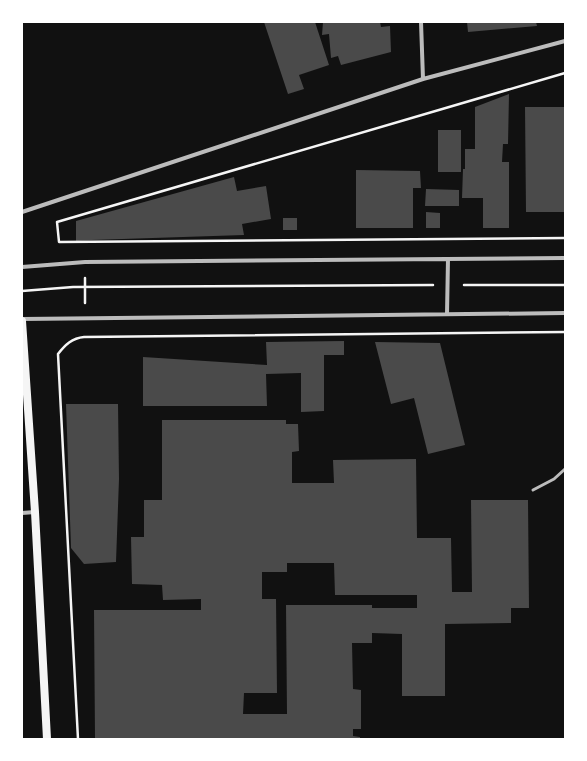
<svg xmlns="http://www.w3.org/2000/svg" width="587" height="761" font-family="Jost,sans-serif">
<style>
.building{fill:#4a4a4a;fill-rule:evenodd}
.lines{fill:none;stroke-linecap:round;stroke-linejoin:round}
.path{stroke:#f5f5f5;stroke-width:2.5}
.service{stroke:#bcbcbc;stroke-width:3}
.minor{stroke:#bcbcbc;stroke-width:4}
.secondary{stroke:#f5f5f5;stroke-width:8}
</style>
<rect width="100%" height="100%" fill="#111"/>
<path class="building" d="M 264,22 L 315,22 L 329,65 L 299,75 L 304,89 L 288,94 Z
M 323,22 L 380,22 L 381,27 L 390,26 L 391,52 L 341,65 L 338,56 L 331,58 L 329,34 L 322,35 Z
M 467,22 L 536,22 L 537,26 L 468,32 Z
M 509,94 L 508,144 L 503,144 L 502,162 L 509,162 L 509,228 L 483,228 L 483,198 L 462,198 L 463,169 L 465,169 L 465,149 L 475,149 L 475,107 Z
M 525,107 L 565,107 L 565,212 L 526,212 Z
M 438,130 L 461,130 L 461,172 L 438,172 Z
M 356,170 L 420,171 L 421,188 L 413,188 L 413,228 L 356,228 Z
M 234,177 L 237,191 L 266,186 L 271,219 L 242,224 L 244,235 L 92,240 L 76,241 L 76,221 Z
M 426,189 L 459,190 L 459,206 L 425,206 Z
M 426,212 L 440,213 L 440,228 L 426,228 Z
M 283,218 L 297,218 L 297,230 L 283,230 Z
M 344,341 L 344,355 L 324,355 L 324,411 L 301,412 L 301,373 L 266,374 L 267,406 L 143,406 L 143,357 L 267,365 L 266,342 Z
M 375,342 L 440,343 L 465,445 L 428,454 L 414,398 L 391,404 Z
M 66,404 L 118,404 L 119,479 L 116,562 L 84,564 L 71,548 Z
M 162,420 L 286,420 L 286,424 L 298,424 L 299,451 L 292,452 L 292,483 L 334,483 L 333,460 L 416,459 L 417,538 L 451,538 L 452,592 L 472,592 L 471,500 L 528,500 L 529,608 L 511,608 L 511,623 L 445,624 L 445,696 L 402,696 L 402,634 L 372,633 L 372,643 L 352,643 L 353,689 L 361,690 L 361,729 L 353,729 L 353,736 L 360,737 L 360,739 L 95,739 L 94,610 L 201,610 L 201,599 L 163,600 L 162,585 L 132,584 L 131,537 L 144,537 L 144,500 L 162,500 ZM 287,563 L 334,563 L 335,595 L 417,595 L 417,608 L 372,608 L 372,605 L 286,605 L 287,714 L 243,714 L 244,693 L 277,693 L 276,599 L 262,599 L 262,572 L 287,572 Z"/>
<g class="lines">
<path class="path" d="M 565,73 L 57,222 L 59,242 L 565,238
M 464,285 L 565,285
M 22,291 L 73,287 L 433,285
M 85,303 L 85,278
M 78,739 L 58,354 C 65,345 72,338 84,337 L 565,332"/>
<path class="service" d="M 533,490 L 554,479 L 565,469"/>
<path class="minor" d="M 421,22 L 423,79
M 22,212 L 423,79 L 565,41
M 22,267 L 85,262 L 565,258
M 447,314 L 448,259
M 22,319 L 565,313
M 22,513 L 35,512"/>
<path class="secondary" d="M 22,321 L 35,512 L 47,739"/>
</g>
<rect width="587" height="761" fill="none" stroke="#ffffff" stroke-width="46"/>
</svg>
